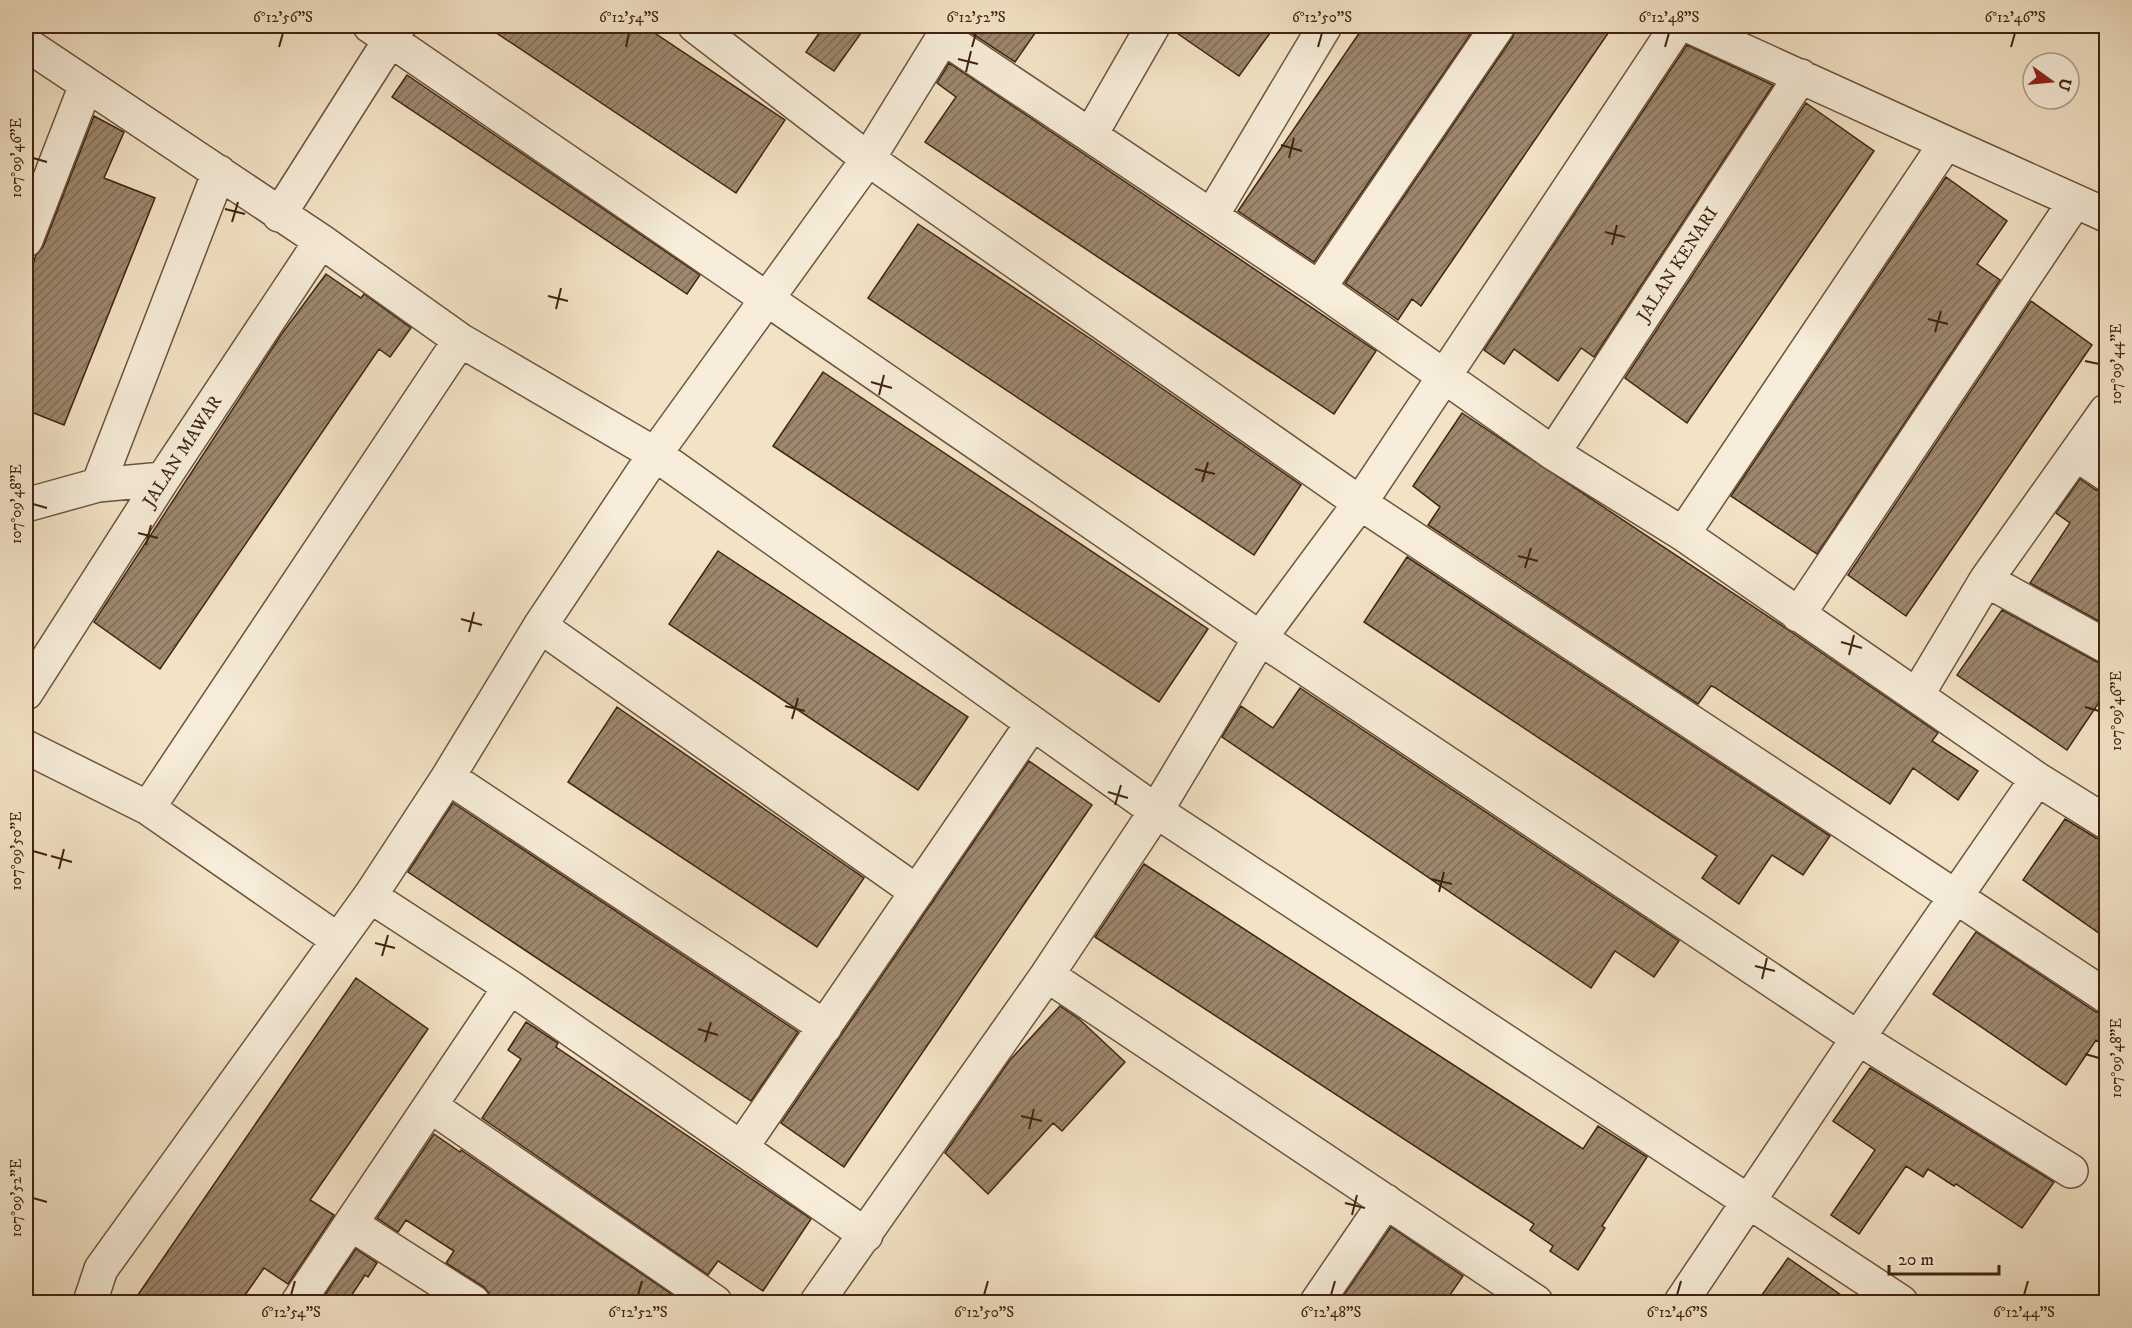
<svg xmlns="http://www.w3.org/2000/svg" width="2132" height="1328" font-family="'IM FELL DW Pica',serif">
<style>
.building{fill:url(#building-hatch);stroke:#40240e;stroke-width:1.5}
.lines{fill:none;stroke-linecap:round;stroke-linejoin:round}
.minor-casing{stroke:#6d543c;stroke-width:36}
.minor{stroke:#f7edda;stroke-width:33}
.ticks{fill:none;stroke:#40240e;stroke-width:2}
.labels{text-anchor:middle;stroke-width:4.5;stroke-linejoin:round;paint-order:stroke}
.street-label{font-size:18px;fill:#40240e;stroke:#f7edda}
.neatline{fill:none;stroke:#40240e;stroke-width:2}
.ticks-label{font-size:15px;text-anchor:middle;fill:#40240e}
</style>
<defs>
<pattern id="building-hatch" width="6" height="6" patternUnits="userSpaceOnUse" patternTransform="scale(1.5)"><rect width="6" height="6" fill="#9d876e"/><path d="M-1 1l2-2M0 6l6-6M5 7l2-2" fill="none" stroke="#816e59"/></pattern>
</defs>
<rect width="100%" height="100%" fill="#f3e3c6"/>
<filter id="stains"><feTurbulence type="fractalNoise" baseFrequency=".00333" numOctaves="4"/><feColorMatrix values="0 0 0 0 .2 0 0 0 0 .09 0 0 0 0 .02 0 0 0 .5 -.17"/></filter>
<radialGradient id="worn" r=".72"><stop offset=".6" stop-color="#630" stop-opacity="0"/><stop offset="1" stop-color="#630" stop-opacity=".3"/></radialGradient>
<path class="building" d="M 486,26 L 644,26 L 785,120 L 736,193 Z
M 824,26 L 866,26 L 834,71 L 806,52 Z
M 969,26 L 1040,26 L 1015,62 L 968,31 Z
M 1172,26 L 1275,26 L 1239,76 L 1171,29 Z
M 1364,26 L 1476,26 L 1314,262 L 1238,211 Z
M 1516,26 L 1613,26 L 1421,306 L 1412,299 L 1398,320 L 1345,283 L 1513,37 Z
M 1687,45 L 1773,85 L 1594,357 L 1581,348 L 1558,381 L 1514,349 L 1504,364 L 1484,350 Z
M 949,63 L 1376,351 L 1334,414 L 925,142 L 956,97 L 937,83 Z
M 407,75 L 700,275 L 687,294 L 392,97 Z
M 1806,103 L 1874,151 L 1687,423 L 1625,378 Z
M 94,116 L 124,132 L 104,178 L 155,198 L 64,425 L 26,410 L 26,283 L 36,255 L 43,247 Z
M 1946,177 L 2007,221 L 1977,264 L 2000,280 L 1817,554 L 1731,496 Z
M 918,224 L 1091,339 L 1301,485 L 1254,555 L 868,298 Z
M 326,274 L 361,298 L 364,294 L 411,328 L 390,357 L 379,349 L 160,669 L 94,622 L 281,335 Z
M 2031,301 L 2092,345 L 1906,616 L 1848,575 Z
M 823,372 L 1208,629 L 1159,702 L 773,446 Z
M 1462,413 L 1784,627 L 1938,733 L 1932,741 L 1978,771 L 1958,800 L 1913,768 L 1890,804 L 1714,687 L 1711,686 L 1698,704 L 1428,525 L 1440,507 L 1413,486 Z
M 2080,479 L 2096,490 L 2106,492 L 2106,625 L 2030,583 L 2070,523 L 2056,513 Z
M 718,551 L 968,717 L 918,790 L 669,624 Z
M 1407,557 L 1830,836 L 1803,875 L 1772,855 L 1739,904 L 1702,878 L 1717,856 L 1364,622 Z
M 2002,610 L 2097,662 L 2106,665 L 2106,692 L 2067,750 L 1957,675 Z
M 1300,688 L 1679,941 L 1654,977 L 1615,951 L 1591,988 L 1222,737 L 1241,706 L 1273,728 Z
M 617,707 L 864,878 L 817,947 L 568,782 Z
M 1029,761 L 1092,805 L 844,1167 L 781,1123 Z
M 453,803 L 798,1032 L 751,1101 L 408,872 Z
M 2065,819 L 2096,838 L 2106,841 L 2106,938 L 2023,880 Z
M 1144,864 L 1583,1149 L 1598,1126 L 1647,1157 L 1602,1226 L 1605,1228 L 1578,1270 L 1550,1251 L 1553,1246 L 1530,1230 L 1534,1224 L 1095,937 Z
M 1976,932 L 2096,1012 L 2106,1014 L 2106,1047 L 2096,1040 L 2066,1085 L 1933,994 Z
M 356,978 L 428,1029 L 310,1200 L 334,1215 L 288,1284 L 264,1268 L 240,1302 L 133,1302 Z
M 1060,1006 L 1079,1019 L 1125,1062 L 1062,1131 L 1053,1123 L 988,1194 L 945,1153 L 1010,1060 Z
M 526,1022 L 558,1043 L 556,1047 L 811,1219 L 763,1291 L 718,1261 L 708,1275 L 482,1118 L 521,1059 L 508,1050 Z
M 1870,1068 L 2054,1182 L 2022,1228 L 1956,1184 L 1954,1186 L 1928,1169 L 1923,1177 L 1906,1166 L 1859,1234 L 1831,1215 L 1875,1150 L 1833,1121 Z
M 434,1134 L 460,1152 L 461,1150 L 683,1302 L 492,1302 L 489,1293 L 484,1287 L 446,1263 L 454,1251 L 406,1220 L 398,1232 L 377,1218 Z
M 1391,1227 L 1463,1276 L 1445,1302 L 1339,1302 Z
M 356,1249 L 377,1263 L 368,1277 L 365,1275 L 347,1302 L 320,1302 Z
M 1788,1258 L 1851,1302 L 1757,1302 Z"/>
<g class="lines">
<g class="minor-casing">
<path id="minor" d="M 370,26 L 1260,638 L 1858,1038 L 2071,1171
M 695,26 L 868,159 L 1360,503 L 2106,996
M 943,37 L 1319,288 L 1553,453 L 1683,534 L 2037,779 L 2106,822
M 26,44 L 321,241 L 460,340 L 655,454 L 1156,811 L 1901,1302
M 1091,134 L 1153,26
M 1946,143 L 2106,215
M 279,215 L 399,26
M 1212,215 L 1325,26
M 26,240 L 86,85
M 1319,288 L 1498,26
M 1553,453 L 1801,76
M 2076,454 L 2106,474
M 98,485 L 219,172
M 26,505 L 98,485 L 163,479
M 1683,534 L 1946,143 L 1689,26
M 1986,580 L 2106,646
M 1798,615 L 2074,203
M 540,626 L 917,892
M 26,693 L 163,479 L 321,241
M 1917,695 L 1986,580 L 2106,411
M 26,747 L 148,808 L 338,940
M 448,777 L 825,1027
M 148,808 L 460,340
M 370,896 L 510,987 L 866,1235
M 1047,975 L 1536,1302
M 432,1107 L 715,1302
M 741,1148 L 1032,724
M 351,1224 L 473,1302
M 93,1302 L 91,1299 L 101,1269 L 370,896 L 448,777 L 540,626 L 655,454 L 868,159 L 950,26
M 298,1302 L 510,987
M 817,1302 L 1047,975 L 1156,811 L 1260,638 L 1360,503 L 1677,26
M 1317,1302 L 1386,1201
M 1681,1302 L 1858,1038 L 2037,779"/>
</g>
<use href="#minor" class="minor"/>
</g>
<path class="ticks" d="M 279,47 L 283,33M 626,47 L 629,33M 972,47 L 976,33M 1318,47 L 1322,33M 1665,47 L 1669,33M 2011,47 L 2015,33M 958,59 L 978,64M 966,72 L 971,51M 1281,145 L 1302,151M 33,158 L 47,162M 1289,158 L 1294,138M 225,209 L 245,214M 232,222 L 238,202M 1605,232 L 1625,237M 1612,245 L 1617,225M 548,296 L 568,301M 556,309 L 561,288M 1928,319 L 1948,324M 1935,332 L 1941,311M 2085,361 L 2099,364M 871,382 L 892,388M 879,395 L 884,375M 1195,469 L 1215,474M 1202,482 L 1208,462M 33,504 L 47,508M 138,533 L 158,538M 146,545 L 151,525M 1518,556 L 1538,561M 1525,568 L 1531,548M 461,619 L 482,625M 469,632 L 474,612M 1841,642 L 1862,648M 1849,655 L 1854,635M 785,706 L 805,711M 2085,707 L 2099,711M 792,719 L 798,698M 1108,792 L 1128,798M 1115,805 L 1121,785M 33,851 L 47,855M 51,856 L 72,862M 59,869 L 64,849M 1431,879 L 1452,884M 1439,892 L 1444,872M 375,943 L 395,948M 382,956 L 388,935M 1755,966 L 1775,971M 1762,979 L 1767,958M 698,1029 L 718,1035M 705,1042 L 711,1022M 2085,1054 L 2099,1058M 1021,1116 L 1042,1121M 1029,1129 L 1034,1109M 33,1198 L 47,1202M 1345,1203 L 1365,1208M 1352,1215 L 1357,1195M 291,1295 L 295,1281M 638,1295 L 642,1281M 984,1295 L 988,1281M 1331,1295 L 1335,1281M 1677,1295 L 1681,1281M 2024,1295 L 2028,1281"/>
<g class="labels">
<g class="street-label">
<text transform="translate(1677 264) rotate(-57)" y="6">JALAN KENARI</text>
<text transform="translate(182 451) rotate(-57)" y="6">JALAN MAWAR</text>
</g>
</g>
<rect width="2132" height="1328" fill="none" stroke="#f3e3c6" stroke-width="66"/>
<g transform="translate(2051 81) rotate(105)"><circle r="28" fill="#f7edda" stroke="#ae9d88" stroke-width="1.5"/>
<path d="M0-4.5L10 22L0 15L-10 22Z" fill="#8f2418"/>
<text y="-9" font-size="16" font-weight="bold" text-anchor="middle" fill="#40240e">U</text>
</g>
<path d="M1889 1265v9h110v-9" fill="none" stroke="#40240e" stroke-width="3"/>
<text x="1898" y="1265" font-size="18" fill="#40240e" stroke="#f7edda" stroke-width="4.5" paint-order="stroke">20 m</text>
<rect x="33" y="33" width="2066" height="1262" class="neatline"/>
<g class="ticks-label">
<text x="283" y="22">6°12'56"S</text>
<text x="629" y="22">6°12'54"S</text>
<text x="976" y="22">6°12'52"S</text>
<text x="1322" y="22">6°12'50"S</text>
<text x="1669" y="22">6°12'48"S</text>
<text x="2015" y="22">6°12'46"S</text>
<text transform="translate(16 158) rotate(-90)" y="5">107°09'46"E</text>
<text transform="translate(2116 364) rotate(-90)" y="5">107°09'44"E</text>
<text transform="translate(16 504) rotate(-90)" y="5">107°09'48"E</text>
<text transform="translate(2116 711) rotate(-90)" y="5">107°09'46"E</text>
<text transform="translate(16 851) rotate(-90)" y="5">107°09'50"E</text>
<text transform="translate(2116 1058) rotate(-90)" y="5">107°09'48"E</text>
<text transform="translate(16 1198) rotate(-90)" y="5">107°09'52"E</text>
<text x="291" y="1317">6°12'54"S</text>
<text x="638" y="1317">6°12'52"S</text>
<text x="984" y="1317">6°12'50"S</text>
<text x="1331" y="1317">6°12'48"S</text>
<text x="1677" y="1317">6°12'46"S</text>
<text x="2024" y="1317">6°12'44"S</text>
</g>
<rect width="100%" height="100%" filter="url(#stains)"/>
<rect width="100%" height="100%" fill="url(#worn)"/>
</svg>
